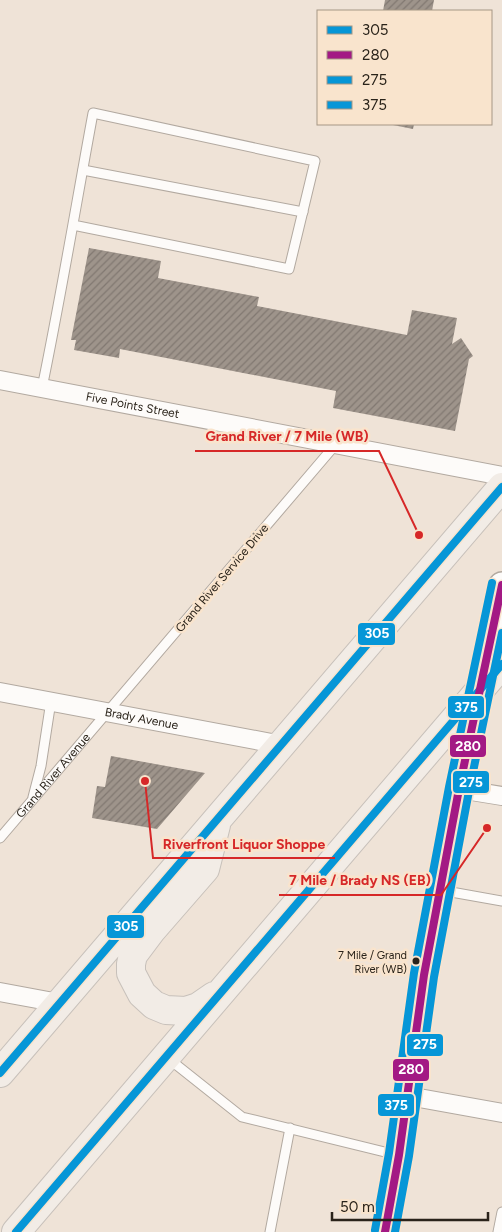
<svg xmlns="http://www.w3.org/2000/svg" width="502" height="1232" font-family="Figtree,sans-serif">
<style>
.building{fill:url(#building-hatch)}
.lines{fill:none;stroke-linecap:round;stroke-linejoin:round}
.service-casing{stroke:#b2a9a0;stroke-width:11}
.minor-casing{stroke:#b2a9a0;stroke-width:20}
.secondary-casing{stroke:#b2a9a0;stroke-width:28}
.primary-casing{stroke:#c7c0ba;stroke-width:30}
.service{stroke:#fdfbf9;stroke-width:9}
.minor{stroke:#fdfbf9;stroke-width:18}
.secondary{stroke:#fdfbf9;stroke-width:25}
.primary{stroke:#f2ece6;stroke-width:28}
.bus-1-casing{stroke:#f9e4cd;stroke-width:11}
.bus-2-casing{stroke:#f9e4cd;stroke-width:11}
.bus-3-casing{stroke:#f9e4cd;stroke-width:11}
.bus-4-casing{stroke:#f9e4cd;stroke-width:11}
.bus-1{stroke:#0696d7;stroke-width:8}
.bus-2{stroke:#a31984;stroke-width:8}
.bus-3{stroke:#0696d7;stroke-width:8}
.bus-4{stroke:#0696d7;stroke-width:8}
.bus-dot{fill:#2a231a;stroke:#f9e4cd;stroke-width:2}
.labels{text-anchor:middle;stroke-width:5;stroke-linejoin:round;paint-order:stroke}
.bus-label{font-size:11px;fill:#2a231a;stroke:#f9e4cd;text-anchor:end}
.street-label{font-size:12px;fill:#2a231a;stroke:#f9e4cd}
.leader{fill:none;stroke:#d62828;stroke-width:2}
.callout-dot{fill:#d62828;stroke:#f9e4cd;stroke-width:2}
.callout-label{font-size:14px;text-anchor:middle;font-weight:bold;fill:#d62828;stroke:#f9e4cd;stroke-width:5;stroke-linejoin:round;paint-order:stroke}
.line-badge{stroke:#f9e4cd;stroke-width:2}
.badge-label{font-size:14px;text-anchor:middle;font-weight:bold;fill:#fff}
</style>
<defs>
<pattern id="building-hatch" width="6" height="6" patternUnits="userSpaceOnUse" patternTransform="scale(1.25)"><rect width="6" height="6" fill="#9e948b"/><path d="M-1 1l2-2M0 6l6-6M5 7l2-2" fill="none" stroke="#817871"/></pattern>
</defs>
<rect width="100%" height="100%" fill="#efe3d7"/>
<path class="building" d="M 385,0 L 434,0 L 432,11 L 383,11 Z
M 388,124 L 414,124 L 413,129 Z
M 89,248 L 161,261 L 158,278 L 259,297 L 257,306 L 350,324 L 407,335 L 412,310 L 457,318 L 452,344 L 461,338 L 473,356 L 469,359 L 455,431 L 333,408 L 336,391 L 120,349 L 119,358 L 74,350 L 76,340 L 71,340 Z
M 111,756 L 205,773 L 157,829 L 92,818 L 97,786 L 105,787 Z"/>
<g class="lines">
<g class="service-casing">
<g id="service">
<path d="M 83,170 L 303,212"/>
<path d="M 42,388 C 61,296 76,205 93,113 L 315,161 L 289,269 L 73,225"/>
<path d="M 33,797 L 41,766 L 51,701"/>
<path id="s1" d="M 0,838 L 336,444"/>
<path d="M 440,890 L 502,901"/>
<path d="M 169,1059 L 242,1117 L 397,1155"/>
<path d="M 270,1232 L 290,1128"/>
<path d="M 498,1232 L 502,1212"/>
</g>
</g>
<g class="minor-casing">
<g id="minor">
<path id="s2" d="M 0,380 L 502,476"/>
<path id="s3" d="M 0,692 L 282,745"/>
<path d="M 459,789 L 502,796"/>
<path d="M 0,992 L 59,1003"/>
<path d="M 408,1096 L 502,1113"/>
</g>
</g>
<g class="secondary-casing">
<path id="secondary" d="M 385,1232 L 399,1155 L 424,975 L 459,789 L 502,585"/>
</g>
<g class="primary-casing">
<path id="primary" d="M 214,996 L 198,1007 L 186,1011 L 166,1010 L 154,1005 L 142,994 L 131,973 L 131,964 L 133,955 L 151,931 L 205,869 L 216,825
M 0,1073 L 502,487
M 16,1232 L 502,664"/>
</g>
<use href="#service" class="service"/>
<use href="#minor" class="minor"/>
<use href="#secondary" class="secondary"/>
<use href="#primary" class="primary"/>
<g class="bus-1-casing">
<path id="bus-1" d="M 0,1073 L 502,487
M 16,1232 L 502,664"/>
</g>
<g class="bus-2-casing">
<path id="bus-2" d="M 385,1232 L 399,1155 L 424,975 L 459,789 L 502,585"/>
</g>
<g class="bus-3-casing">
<path id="bus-3" d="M 395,1232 L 409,1156 L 434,977 L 469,791 L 502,633"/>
</g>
<g class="bus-4-casing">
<path id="bus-4" d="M 375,1230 L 389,1153 L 414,973 L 449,787 L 492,583"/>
</g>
<use href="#bus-1" class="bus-1"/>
<use href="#bus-2" class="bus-2"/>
<use href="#bus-3" class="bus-3"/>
<use href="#bus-4" class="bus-4"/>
</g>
<circle class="bus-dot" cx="416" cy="961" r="4.5"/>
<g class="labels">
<g class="bus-label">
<text x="407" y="959">7 Mile / Grand<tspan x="407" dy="14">River (WB)</tspan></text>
</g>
<g class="street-label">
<text dy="4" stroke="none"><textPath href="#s2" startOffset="135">Five Points Street</textPath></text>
<text transform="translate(222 578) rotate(-50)" y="4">Grand River Service Drive</text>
<text dy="4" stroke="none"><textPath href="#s3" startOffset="144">Brady Avenue</textPath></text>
<text dy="4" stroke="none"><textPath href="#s1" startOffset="82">Grand River Avenue</textPath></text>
</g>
</g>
<path class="leader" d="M419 535L379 451H195M145 781L153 858H335M487 828L441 895H279"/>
<g class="callout-dot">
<circle cx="419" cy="535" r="5"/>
<circle cx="145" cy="781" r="5"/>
<circle cx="487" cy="828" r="5"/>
</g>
<g class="callout-label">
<text x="287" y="441">Grand River / 7 Mile (WB)</text>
<text x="244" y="849">Riverfront Liquor Shoppe</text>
<text x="360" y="885">7 Mile / Brady NS (EB)</text>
</g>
<g class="line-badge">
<rect x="357" y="622" width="39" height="24" rx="5" fill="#0696d7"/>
<rect x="447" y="695" width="38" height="24" rx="5" fill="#0696d7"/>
<rect x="449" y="734" width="38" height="24" rx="5" fill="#a31984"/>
<rect x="452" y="770" width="38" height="24" rx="5" fill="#0696d7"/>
<rect x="106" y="914" width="39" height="25" rx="5" fill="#0696d7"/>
<rect x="406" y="1033" width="38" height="24" rx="5" fill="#0696d7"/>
<rect x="392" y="1058" width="38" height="24" rx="5" fill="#a31984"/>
<rect x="377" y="1093" width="38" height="24" rx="5" fill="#0696d7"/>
</g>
<g class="badge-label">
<text x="377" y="638">305</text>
<text x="466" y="712">375</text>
<text x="468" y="751">280</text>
<text x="471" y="787">275</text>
<text x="126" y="931">305</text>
<text x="425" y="1049">275</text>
<text x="411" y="1074">280</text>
<text x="396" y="1110">375</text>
</g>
<rect x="317" y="10" width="175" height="115" fill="#f9e4cd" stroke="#a69785"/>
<rect x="327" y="26" width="25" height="8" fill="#0696d7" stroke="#a69785"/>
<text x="362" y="35" font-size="15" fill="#2a231a">305</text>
<rect x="327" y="51" width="25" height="8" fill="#a31984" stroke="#a69785"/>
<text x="362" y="60" font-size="15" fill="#2a231a">280</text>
<rect x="327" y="76" width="25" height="8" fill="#0696d7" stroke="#a69785"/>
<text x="362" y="85" font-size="15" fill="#2a231a">275</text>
<rect x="327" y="101" width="25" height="8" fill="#0696d7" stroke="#a69785"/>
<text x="362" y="110" font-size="15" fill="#2a231a">375</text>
<path d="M332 1212v8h156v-8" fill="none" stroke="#2a231a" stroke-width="2.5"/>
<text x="340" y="1212" font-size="15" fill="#2a231a" stroke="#f9e4cd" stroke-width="4" paint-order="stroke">50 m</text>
</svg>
